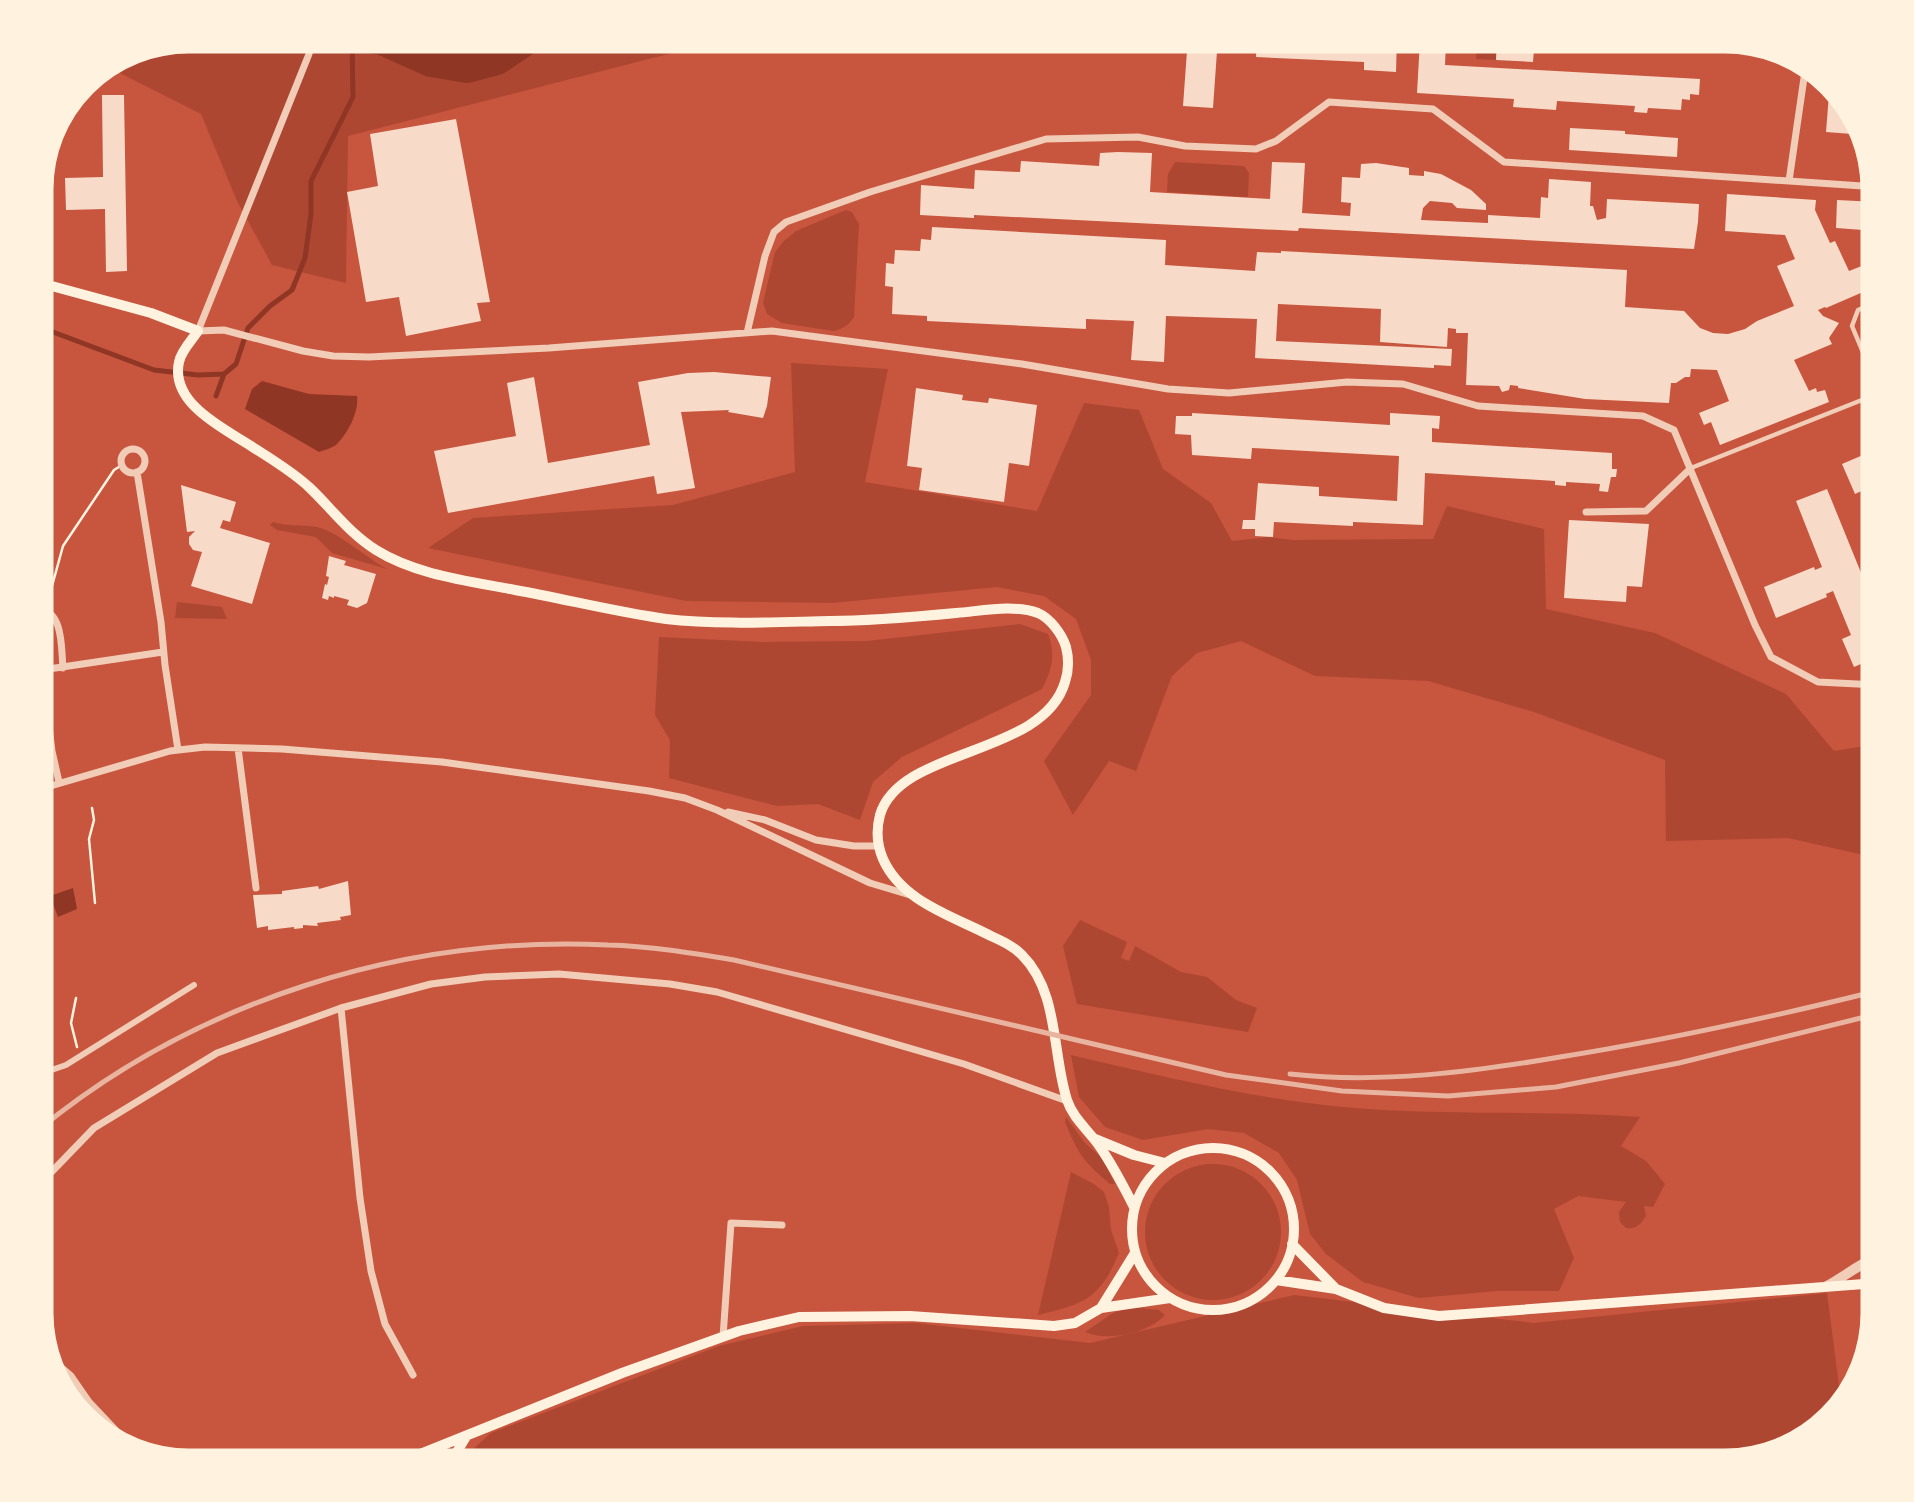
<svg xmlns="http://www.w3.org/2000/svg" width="1914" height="1502" font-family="'Noto Sans',sans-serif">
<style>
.green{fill:#ae4732}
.water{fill:#8f3625}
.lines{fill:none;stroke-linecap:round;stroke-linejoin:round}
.stream{stroke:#8f3625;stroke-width:5}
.river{stroke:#8f3625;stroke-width:30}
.building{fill:#f7dbc8}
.path{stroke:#fff3e0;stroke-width:2.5}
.service{stroke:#f1ccb7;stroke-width:4.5}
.pedestrian{stroke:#f1ccb7;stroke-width:6}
.minor{stroke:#f1ccb7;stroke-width:7}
.tertiary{stroke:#f1ccb7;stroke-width:10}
.secondary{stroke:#fff3e0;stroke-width:10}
.rail{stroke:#e9b49f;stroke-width:5}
.rim{fill:none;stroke:#fff3e0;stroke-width:9}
</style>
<rect width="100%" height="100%" fill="#c8553d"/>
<path class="green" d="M 189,37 L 415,37 L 448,53 L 489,37 L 735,37 L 348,136 L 346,283 L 272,265 L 237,201 L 201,114 L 104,65 L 131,48 Z
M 1467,37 L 1497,37 L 1496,60 L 1476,59 L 1477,46 L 1466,45 Z
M 1175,162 L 1244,166 L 1249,173 L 1248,197 L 1167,192 L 1168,174 Z
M 846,210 L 852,212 L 859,224 L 854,317 C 849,325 843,329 833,331 L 782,323 L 767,314 L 763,303 L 775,252 L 784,241 L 796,231 Z
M 791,363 L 888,369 L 865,482 L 1037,511 L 1084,403 L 1139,410 L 1163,469 L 1211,503 L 1232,541 L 1269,537 L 1293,540 L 1433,539 L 1447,506 L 1544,529 L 1546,609 L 1655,633 L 1786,694 L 1834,751 L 1877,744 L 1877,858 L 1788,838 L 1666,841 L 1665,760 L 1534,712 L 1428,681 L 1315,676 L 1241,641 L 1197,653 L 1172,676 L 1136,771 L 1109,761 L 1073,815 L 1044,761 L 1091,695 L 1091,660 L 1076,619 L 1044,596 L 997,587 L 832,603 L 686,601 L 428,548 L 473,518 L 673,505 L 795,472 Z
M 273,522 C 288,527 302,524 317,527 C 337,531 367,558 387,569 L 332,553 L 316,537 L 277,530 L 270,525 Z
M 177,602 L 222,607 L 227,619 L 175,618 Z
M 1020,624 L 1048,634 C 1056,655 1052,669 1042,689 L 902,757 L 873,782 L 860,820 L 818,804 L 777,806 L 669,778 L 670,740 L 655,715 L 659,637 L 763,642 L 867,641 Z
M 1080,920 L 1127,942 L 1121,958 L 1129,961 L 1135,946 L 1181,972 L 1207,977 L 1236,1000 L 1257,1008 L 1248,1032 L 1077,1004 L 1063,946 Z
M 1071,1055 C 1161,1076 1250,1098 1342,1107 C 1441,1116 1541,1110 1640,1117 L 1621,1146 L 1646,1161 L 1665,1184 L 1653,1207 L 1644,1206 L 1646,1216 C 1640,1225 1637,1229 1626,1228 L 1620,1222 L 1619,1212 L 1626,1202 L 1578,1196 L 1554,1209 L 1574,1258 L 1559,1291 L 1497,1291 L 1419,1298 L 1363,1282 L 1326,1254 L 1310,1234 L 1297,1180 L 1279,1153 L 1244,1133 L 1208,1129 L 1143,1140 L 1105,1127 L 1079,1097 Z
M 1066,1117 L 1085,1143 L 1102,1158 L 1115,1184 L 1110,1184 C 1084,1162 1078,1154 1065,1122 Z
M1145 1232a68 68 0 1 1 136 0a68 68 0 1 1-136 0Z
M 1071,1172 L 1094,1184 L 1104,1192 L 1109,1207 L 1111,1230 L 1119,1253 C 1100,1299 1084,1304 1038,1315 Z
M 1827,1293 L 1842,1409 L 1840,1413 L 1792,1450 L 1725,1465 L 461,1465 L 463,1458 L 491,1433 L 719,1346 L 803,1326 L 916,1323 L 1090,1343 L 1294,1295 L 1534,1323 Z
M 1132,1307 L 1159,1310 L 1165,1315 C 1149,1333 1108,1342 1085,1332 L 1113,1313 Z
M 449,1447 L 452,1448 L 440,1465 L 428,1465 L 424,1461 Z"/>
<path class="water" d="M 262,381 L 309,394 L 357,396 C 359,412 348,433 336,445 C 332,448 324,450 319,452 L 245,409 L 252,389 Z
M 73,888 L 77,909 L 58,917 L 50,896 Z"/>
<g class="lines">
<path class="stream" d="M 37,326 L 154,370 L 198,375 L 224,374 L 236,364 L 248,328 L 270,306 L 292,290 L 305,258 L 311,214 L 311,181 L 353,97 L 352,37
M 216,396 L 224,374"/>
<path class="river" d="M 358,37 L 382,40 L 431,62 L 467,68 L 497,60 L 531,37"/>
</g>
<path class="building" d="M 1188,37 L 1218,37 L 1213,108 L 1183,106 Z
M 1257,37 L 1304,39 L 1304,37 L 1397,37 L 1396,72 L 1364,70 L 1364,62 L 1256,57 Z
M 1497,37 L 1535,37 L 1533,62 L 1496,60 Z
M 1420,40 L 1446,42 L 1445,65 L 1700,79 L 1699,95 L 1690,94 L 1690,100 L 1682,99 L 1681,110 L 1648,108 L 1647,113 L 1634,112 L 1635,106 L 1557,101 L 1556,110 L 1513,107 L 1514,99 L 1417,93 Z
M 1830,81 L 1862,122 L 1865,135 L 1826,132 Z
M 102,95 L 124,95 L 127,271 L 106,272 L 105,209 L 66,210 L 65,178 L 103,177 Z
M 456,119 L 490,302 L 477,303 L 481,321 L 406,336 L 399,297 L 366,302 L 347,192 L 378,186 L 370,134 Z
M 1570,128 L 1625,131 L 1625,134 L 1678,138 L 1677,157 L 1569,150 Z
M 1118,152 L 1152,153 L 1150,192 L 1270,199 L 1272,162 L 1305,163 L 1302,213 L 1350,216 L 1351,203 L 1341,202 L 1342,177 L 1360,178 L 1361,164 L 1376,163 L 1409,168 L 1409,175 L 1424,176 L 1424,171 L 1441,174 L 1471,190 L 1486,204 L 1486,210 L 1457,208 L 1452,203 L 1430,201 L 1423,208 L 1421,220 L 1488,223 L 1488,215 L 1540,218 L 1541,197 L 1548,198 L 1549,179 L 1591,182 L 1590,206 L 1593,206 L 1597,220 L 1606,218 L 1607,199 L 1699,204 L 1698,222 L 1694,249 L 1299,228 L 1298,231 L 974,215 L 974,218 L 920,215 L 921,185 L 974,189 L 975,170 L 1020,172 L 1021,161 L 1099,166 L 1100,153 Z
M 1727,194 L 1816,200 L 1815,210 L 1830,243 L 1835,241 L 1849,271 L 1877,260 L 1877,286 L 1826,308 L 1825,307 L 1818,310 L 1823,316 L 1839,323 L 1829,338 L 1832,344 L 1794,360 L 1809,391 L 1816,388 L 1817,392 L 1825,390 L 1829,402 L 1720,445 L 1711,422 L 1704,425 L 1699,413 L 1729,401 L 1717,370 L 1691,369 L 1690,377 L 1685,377 L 1676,383 L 1671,383 L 1669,403 L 1585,399 L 1518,388 L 1518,386 L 1510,385 L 1509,390 L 1502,392 L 1499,386 L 1466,385 L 1468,333 L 1456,333 L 1456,329 L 1448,328 L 1447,347 L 1380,342 L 1381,309 L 1278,304 L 1276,341 L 1452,349 L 1451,366 L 1434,365 L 1434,368 L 1255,358 L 1257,319 L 1166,316 L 1164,362 L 1131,360 L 1134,321 L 1086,319 L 1086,329 L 927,321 L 927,316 L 892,314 L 893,287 L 885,286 L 886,263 L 894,264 L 895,250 L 920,251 L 921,239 L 931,240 L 932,227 L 1166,240 L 1165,265 L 1255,271 L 1257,252 L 1281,253 L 1281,251 L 1627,270 L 1625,307 L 1684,311 L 1700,328 L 1713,333 L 1728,334 L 1745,329 L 1757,321 L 1794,306 L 1777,266 L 1795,259 L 1785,235 L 1725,231 Z
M 1837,200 L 1877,202 L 1877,231 L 1836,228 Z
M 714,372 L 771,377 L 767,406 L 763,418 L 728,412 L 729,410 L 681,412 L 695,488 L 657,494 L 654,476 L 448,513 L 434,451 L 516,436 L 507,383 L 534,377 L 548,463 L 650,445 L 638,382 L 688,373 Z
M 916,388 L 963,395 L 962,400 L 988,403 L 989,398 L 1037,405 L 1029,466 L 1009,463 L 1004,502 L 919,490 L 922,468 L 907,466 Z
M 1192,413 L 1390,425 L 1390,413 L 1440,416 L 1439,429 L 1432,428 L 1432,442 L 1612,453 L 1612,469 L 1617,469 L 1616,477 L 1611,477 L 1608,492 L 1599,491 L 1600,484 L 1566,482 L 1566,486 L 1555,485 L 1555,481 L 1425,473 L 1423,525 L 1353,522 L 1353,526 L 1274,522 L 1273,537 L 1255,536 L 1255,529 L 1242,529 L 1243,520 L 1255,520 L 1258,483 L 1319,487 L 1319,496 L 1397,501 L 1399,456 L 1252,448 L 1251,459 L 1192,455 L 1191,435 L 1175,434 L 1176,416 L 1192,416 Z
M 1877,449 L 1877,484 L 1855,494 L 1842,464 Z
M 181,485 L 236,502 L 230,522 L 223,520 L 220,528 L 270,543 L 252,604 L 191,586 L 202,552 L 193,550 L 189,544 L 189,537 L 195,531 L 187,532 Z
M 1827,489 L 1877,612 L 1877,657 L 1854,667 L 1842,639 L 1851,635 L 1833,591 L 1826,594 L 1827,597 L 1776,618 L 1764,587 L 1814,567 L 1815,570 L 1822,567 L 1796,501 Z
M 1569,520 L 1649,524 L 1642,587 L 1627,586 L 1626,602 L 1564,598 Z
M 329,556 L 346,561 L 344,565 L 376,574 L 367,603 L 357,608 L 347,605 L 349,600 L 334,596 L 334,598 L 329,596 L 328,600 L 322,598 L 325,584 L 327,585 L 329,577 L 326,576 Z
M 348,881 L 351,915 L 340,917 L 341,920 L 317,923 L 318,926 L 303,925 L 303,928 L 294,929 L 294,927 L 268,930 L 268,926 L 257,928 L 253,895 L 282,894 L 282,891 L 318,886 L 319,889 Z"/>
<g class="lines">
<path class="path" d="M 49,597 L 63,546 L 114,470 L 122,465
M 92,808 L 94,820 L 89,839 L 95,903
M 76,998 L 71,1023 L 77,1047"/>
<path class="service" d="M 1877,386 L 1852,326 L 1858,310 L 1877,302
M 1691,468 L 1877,394"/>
<path class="pedestrian" d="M 37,1075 L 66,1065 L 194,985"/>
<path class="minor" d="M 312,37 L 309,54 L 198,331 L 224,330 L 303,351 L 333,356 L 369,357 L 549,348 L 772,331 L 1022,364 L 1168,389 L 1229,393 L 1347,382 L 1403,384 L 1478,406 L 1643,416 L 1674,430 L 1755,625 L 1771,657 L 1818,682 L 1877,685
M 1789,181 L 1806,64
M 747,333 L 765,256 L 774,232 L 786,222 L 870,192 L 1046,139 L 1138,137 L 1185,146 L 1256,149 L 1276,141 L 1329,102 L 1433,109 L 1504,162 L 1877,187
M121 461a12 12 0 1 1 24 0a12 12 0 1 1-24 0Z
M 137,472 L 161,622 L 165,665 L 178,750
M 1586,512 L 1646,511 L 1691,468
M 37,607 C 64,612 61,646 63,668
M 238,748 L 256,888
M 59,782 L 52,751 L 42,670 L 163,652
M 37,790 L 170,751 L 205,747 L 282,749 L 442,762 L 649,791 L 685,798 L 717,810 L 870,883 L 910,895
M 728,812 L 765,820 L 816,840 L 854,846 L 878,846
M 341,1008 L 360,1198 L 371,1271 L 385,1324 L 413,1375
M 37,1187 L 94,1128 L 217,1053 L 341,1008 L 431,984 L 485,977 L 559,974 L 670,984 L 717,992 L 964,1064 L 1067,1101
M 723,1337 L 731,1223 L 782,1225
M 42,1341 L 56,1363 L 71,1376 L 89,1402 L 139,1455"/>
<path class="tertiary" d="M 1827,1286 C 1844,1277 1859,1264 1877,1257"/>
<path class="secondary" d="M 37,282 L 151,313 L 198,331 C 192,340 181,351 179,362 C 170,403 223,428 251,446 C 271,459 292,471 310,488 C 332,509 349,533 376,550 C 416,575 469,581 515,590 C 565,599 616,612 666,619 C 717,625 778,622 830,621 C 872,621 914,617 956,613 C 982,611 1013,604 1038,613 C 1050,618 1062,634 1066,647 C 1069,659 1069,670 1065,682 C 1043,757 900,747 880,815 C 876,830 877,845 883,859 C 902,902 953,916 991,936 C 1002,941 1013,946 1022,955 C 1059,992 1052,1053 1067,1100 C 1073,1118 1087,1129 1098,1144 C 1112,1164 1123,1185 1134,1207
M 1095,1139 L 1134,1155 L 1165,1163
M1132 1229a81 81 0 1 1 162 0a81 81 0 1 1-162 0Z
M 1292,1244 L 1336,1289
M 1276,1280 L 1336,1289 L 1384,1308 L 1439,1316 L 1877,1283
M 1101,1308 L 1135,1253
M 403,1461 L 622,1373 L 739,1331 L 799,1317 L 910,1316 L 1054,1326 L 1075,1323 L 1101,1308 L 1170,1298
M 357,1465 C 374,1458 390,1456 407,1464
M 449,1465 L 467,1435"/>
<path class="rail" d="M 1290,1074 C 1379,1084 1472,1072 1560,1057 C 1667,1040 1772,1017 1877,991
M 37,1131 C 195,1001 404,935 608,945 C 650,946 692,953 734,960 L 1226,1075 L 1342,1091 L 1448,1096 L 1556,1087 L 1679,1063 L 1877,1014"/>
</g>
<path d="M0 0H1914V1502H0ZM189 49H1725A140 140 0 0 1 1865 189V1313A140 140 0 0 1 1725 1453H189A140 140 0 0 1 49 1313V189A140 140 0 0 1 189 49Z" fill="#fff3e0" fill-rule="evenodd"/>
<path class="rim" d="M189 49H1725A140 140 0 0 1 1865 189V1313A140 140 0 0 1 1725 1453H189A140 140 0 0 1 49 1313V189A140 140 0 0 1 189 49Z"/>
</svg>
